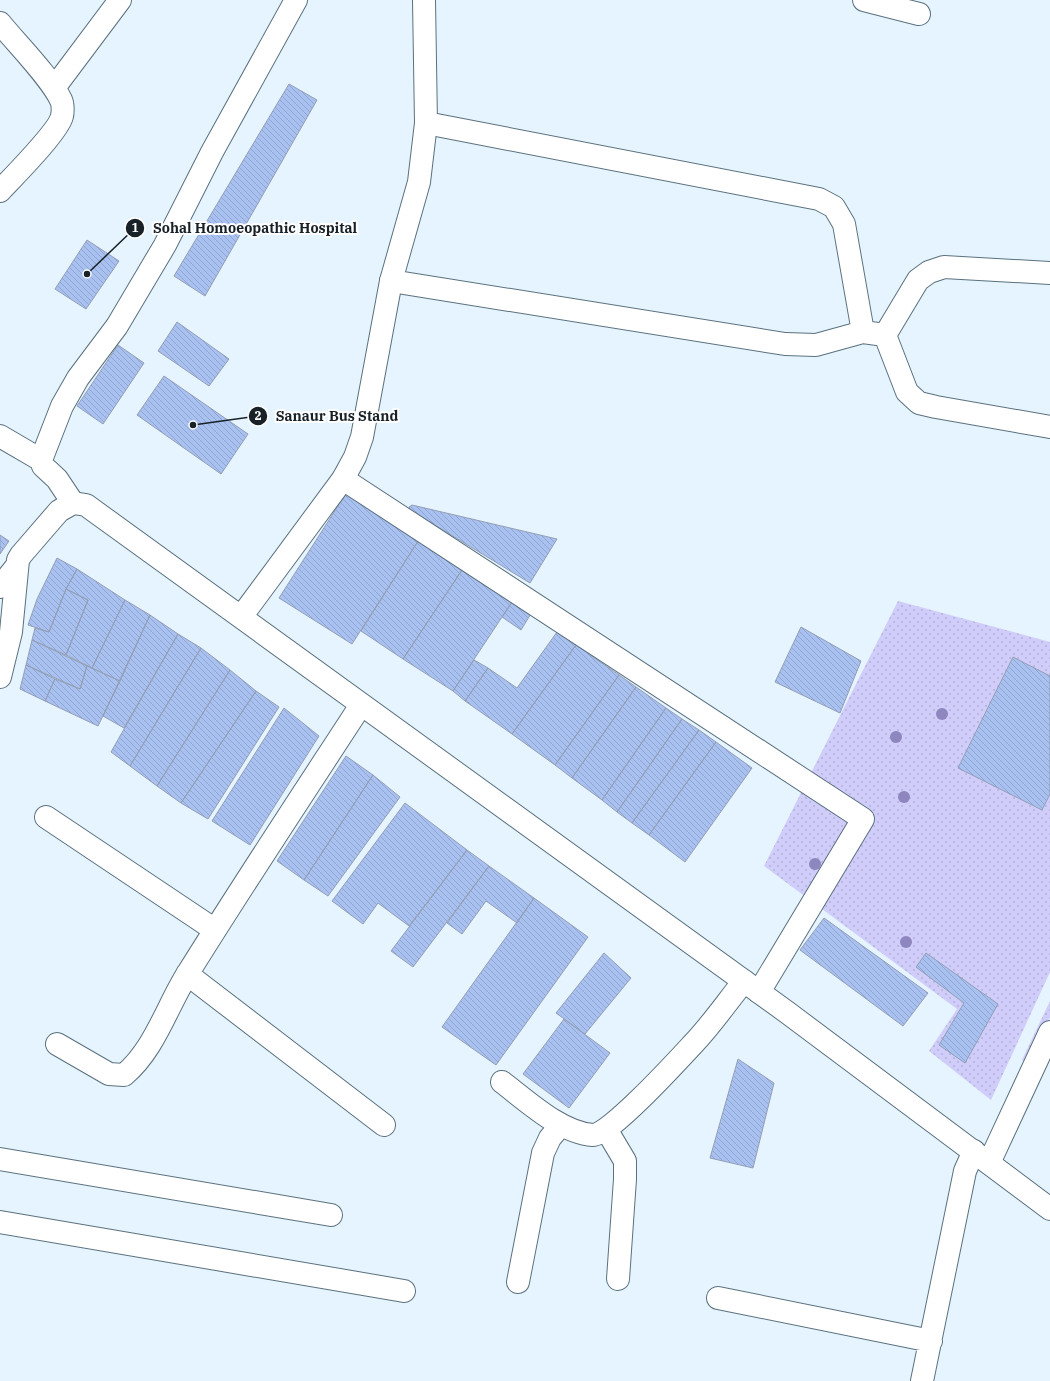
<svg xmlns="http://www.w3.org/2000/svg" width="1050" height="1381" font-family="'IBM Plex Serif',serif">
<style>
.park{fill:url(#park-dots)}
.building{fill:url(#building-back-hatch);stroke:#939eb4}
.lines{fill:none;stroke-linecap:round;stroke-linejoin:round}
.minor-casing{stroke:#5a717f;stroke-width:24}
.tertiary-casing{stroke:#5a717f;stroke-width:24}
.minor{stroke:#fff;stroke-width:22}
.tertiary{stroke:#fff;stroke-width:22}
.tree{fill:#8e86bf}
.leader{fill:none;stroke:#182127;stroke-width:1.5}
.callout-dot{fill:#182127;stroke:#fff;stroke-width:1.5}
.mark-label{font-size:12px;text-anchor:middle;font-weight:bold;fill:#fff}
.callout-label{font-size:14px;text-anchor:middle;font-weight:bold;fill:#182127;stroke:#fff;stroke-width:4;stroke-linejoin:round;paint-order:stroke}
</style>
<defs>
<pattern id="park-dots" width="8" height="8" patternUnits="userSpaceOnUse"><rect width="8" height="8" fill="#d1cdfb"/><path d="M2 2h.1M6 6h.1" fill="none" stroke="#b3b0d7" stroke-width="1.8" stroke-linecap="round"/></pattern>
<pattern id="building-back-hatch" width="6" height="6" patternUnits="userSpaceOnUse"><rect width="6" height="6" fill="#a8c1f0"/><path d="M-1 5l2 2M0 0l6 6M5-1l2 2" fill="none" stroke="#90a6ce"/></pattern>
</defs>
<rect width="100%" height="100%" fill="#e5f4fe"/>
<path class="park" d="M 898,601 L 1050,642 L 1050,972 L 991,1100 L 929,1051 L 957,1009 L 764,866 Z
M 1050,1001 L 1050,1017 L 1028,1063 L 1022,1060 Z"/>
<path class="building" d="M 289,84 L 317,100 L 205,296 L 174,276 Z
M 87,240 L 119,261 L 86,309 L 55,289 Z
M 177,322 L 229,359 L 209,386 L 158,351 Z
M 118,345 L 144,363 L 103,424 L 77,406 Z
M 164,376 L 248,434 L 221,474 L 137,415 Z
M 347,492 L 420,538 L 352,644 L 279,598 Z
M 412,505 L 557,539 L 530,583 L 410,510 L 409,507 Z
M 0,535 L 9,541 L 0,554 Z
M 420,538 L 464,567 L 403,659 L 361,631 Z
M 57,558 L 77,569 L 66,589 L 49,632 L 28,625 L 37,599 Z
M 464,567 L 514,599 L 453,691 L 403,659 Z
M 77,569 L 125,600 L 92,668 L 66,655 L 88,600 L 66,589 Z
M 66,589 L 88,600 L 66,655 L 32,640 L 35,628 L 49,632 Z
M 514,599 L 532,612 L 521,630 L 502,617 Z
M 125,600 L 150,615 L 120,681 L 92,668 Z
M 150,615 L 178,634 L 124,728 L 103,716 Z
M 801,627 L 861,661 L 840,713 L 775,682 Z
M 557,632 L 576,645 L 512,734 L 465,701 L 488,668 L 517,688 Z
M 178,634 L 201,648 L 130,766 L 111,752 Z
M 32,640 L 87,666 L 80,689 L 26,665 Z
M 576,645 L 619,675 L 555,765 L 512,734 Z
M 201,648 L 230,670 L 157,786 L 130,766 Z
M 1013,657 L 1050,676 L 1050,794 L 1042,810 L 958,768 Z
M 474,660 L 488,668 L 465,701 L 453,691 Z
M 26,665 L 55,679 L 45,701 L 20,689 Z
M 87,666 L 120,681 L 98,726 L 45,701 L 55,679 L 80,689 Z
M 230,670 L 256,691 L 181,803 L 157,786 Z
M 619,675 L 636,687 L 572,778 L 555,765 Z
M 636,687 L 666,708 L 602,800 L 572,778 Z
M 256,691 L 279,707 L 208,819 L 181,803 Z
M 284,708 L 319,736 L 250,845 L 212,821 Z
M 666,708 L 682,719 L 617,812 L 602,800 Z
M 682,719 L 699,730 L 632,823 L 617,812 Z
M 699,730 L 716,742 L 649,835 L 632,823 Z
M 716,742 L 752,768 L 685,862 L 649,835 Z
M 346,756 L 373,775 L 304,880 L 277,861 Z
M 373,775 L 400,797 L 328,896 L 304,880 Z
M 405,803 L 467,850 L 409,926 L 378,903 L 363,924 L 332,901 Z
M 467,850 L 489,866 L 413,967 L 391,951 Z
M 489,866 L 534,898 L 517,923 L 486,901 L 462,934 L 447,923 Z
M 534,898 L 588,937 L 496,1065 L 442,1027 Z
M 824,918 L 928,993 L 903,1026 L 800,950 Z
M 604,953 L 631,978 L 585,1034 L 556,1013 Z
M 926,953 L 998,1004 L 965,1063 L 939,1045 L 964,1003 L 916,967 Z
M 564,1019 L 610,1053 L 569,1108 L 523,1074 Z
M 738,1059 L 774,1083 L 753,1168 L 710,1158 Z"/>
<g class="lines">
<g class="minor-casing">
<path id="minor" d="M 864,0 L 919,14
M 0,23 C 17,44 50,77 61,100 C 63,104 63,112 62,116 C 59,131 12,178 0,191
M 54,88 L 120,0
M 426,123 L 819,199 L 834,207 L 844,224 L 863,332
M 391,281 L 785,344 L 816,345 L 863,332 L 885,335 L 907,392 L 919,403 L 936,407 L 1050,427
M 885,335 L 918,280 L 929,272 L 944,267 L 1050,273
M 0,436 L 41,460 L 43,466 L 57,479 L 73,503
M 41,460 L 62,406 L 78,378 L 117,326 L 165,245 L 212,152 L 296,0
M 343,479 L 863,819 L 759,992
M 0,587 L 16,567
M 46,817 L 215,930
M 187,974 L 384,1125
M 57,1044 L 109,1074 L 124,1075 C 155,1049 167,1006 188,973 C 244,883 303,794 361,705
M 502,1082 C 527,1101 561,1133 593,1135 C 609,1136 680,1058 694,1043 C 712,1024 727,1002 744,981
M 606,1129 L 625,1161 L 625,1179 L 618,1279
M 0,1159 L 331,1215
M 989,1163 L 1050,1032
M 0,1222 L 404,1291
M 518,1282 L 543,1153 L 550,1138 L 561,1125
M 718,1298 L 931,1341
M 922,1381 L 965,1171 L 974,1151"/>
</g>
<g class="tertiary-casing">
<path id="tertiary" d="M 241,617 L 343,479 L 355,457 L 362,437 L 391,281 L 419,182 L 426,123 L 424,0
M 0,677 L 11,632 L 18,560 L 21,555 L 59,511 L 73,503 L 86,505 L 788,1013 L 1050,1209"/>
</g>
<use href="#minor" class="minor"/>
<use href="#tertiary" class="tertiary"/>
</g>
<g class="tree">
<circle cx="942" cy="714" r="6"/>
<circle cx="896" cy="737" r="6"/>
<circle cx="904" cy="797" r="6"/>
<circle cx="815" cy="864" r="6"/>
<circle cx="906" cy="942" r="6"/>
</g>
<path class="leader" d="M87 274L135 228M193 425L258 416"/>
<g class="callout-dot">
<circle cx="87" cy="274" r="4"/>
<circle cx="193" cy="425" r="4"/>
<circle cx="135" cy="228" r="10"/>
<circle cx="258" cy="416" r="10"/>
</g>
<g class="mark-label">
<text x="135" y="232">1</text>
<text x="258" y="420">2</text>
</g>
<g class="callout-label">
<text x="255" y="233">Sohal Homoeopathic Hospital</text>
<text x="337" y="421">Sanaur Bus Stand</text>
</g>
</svg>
